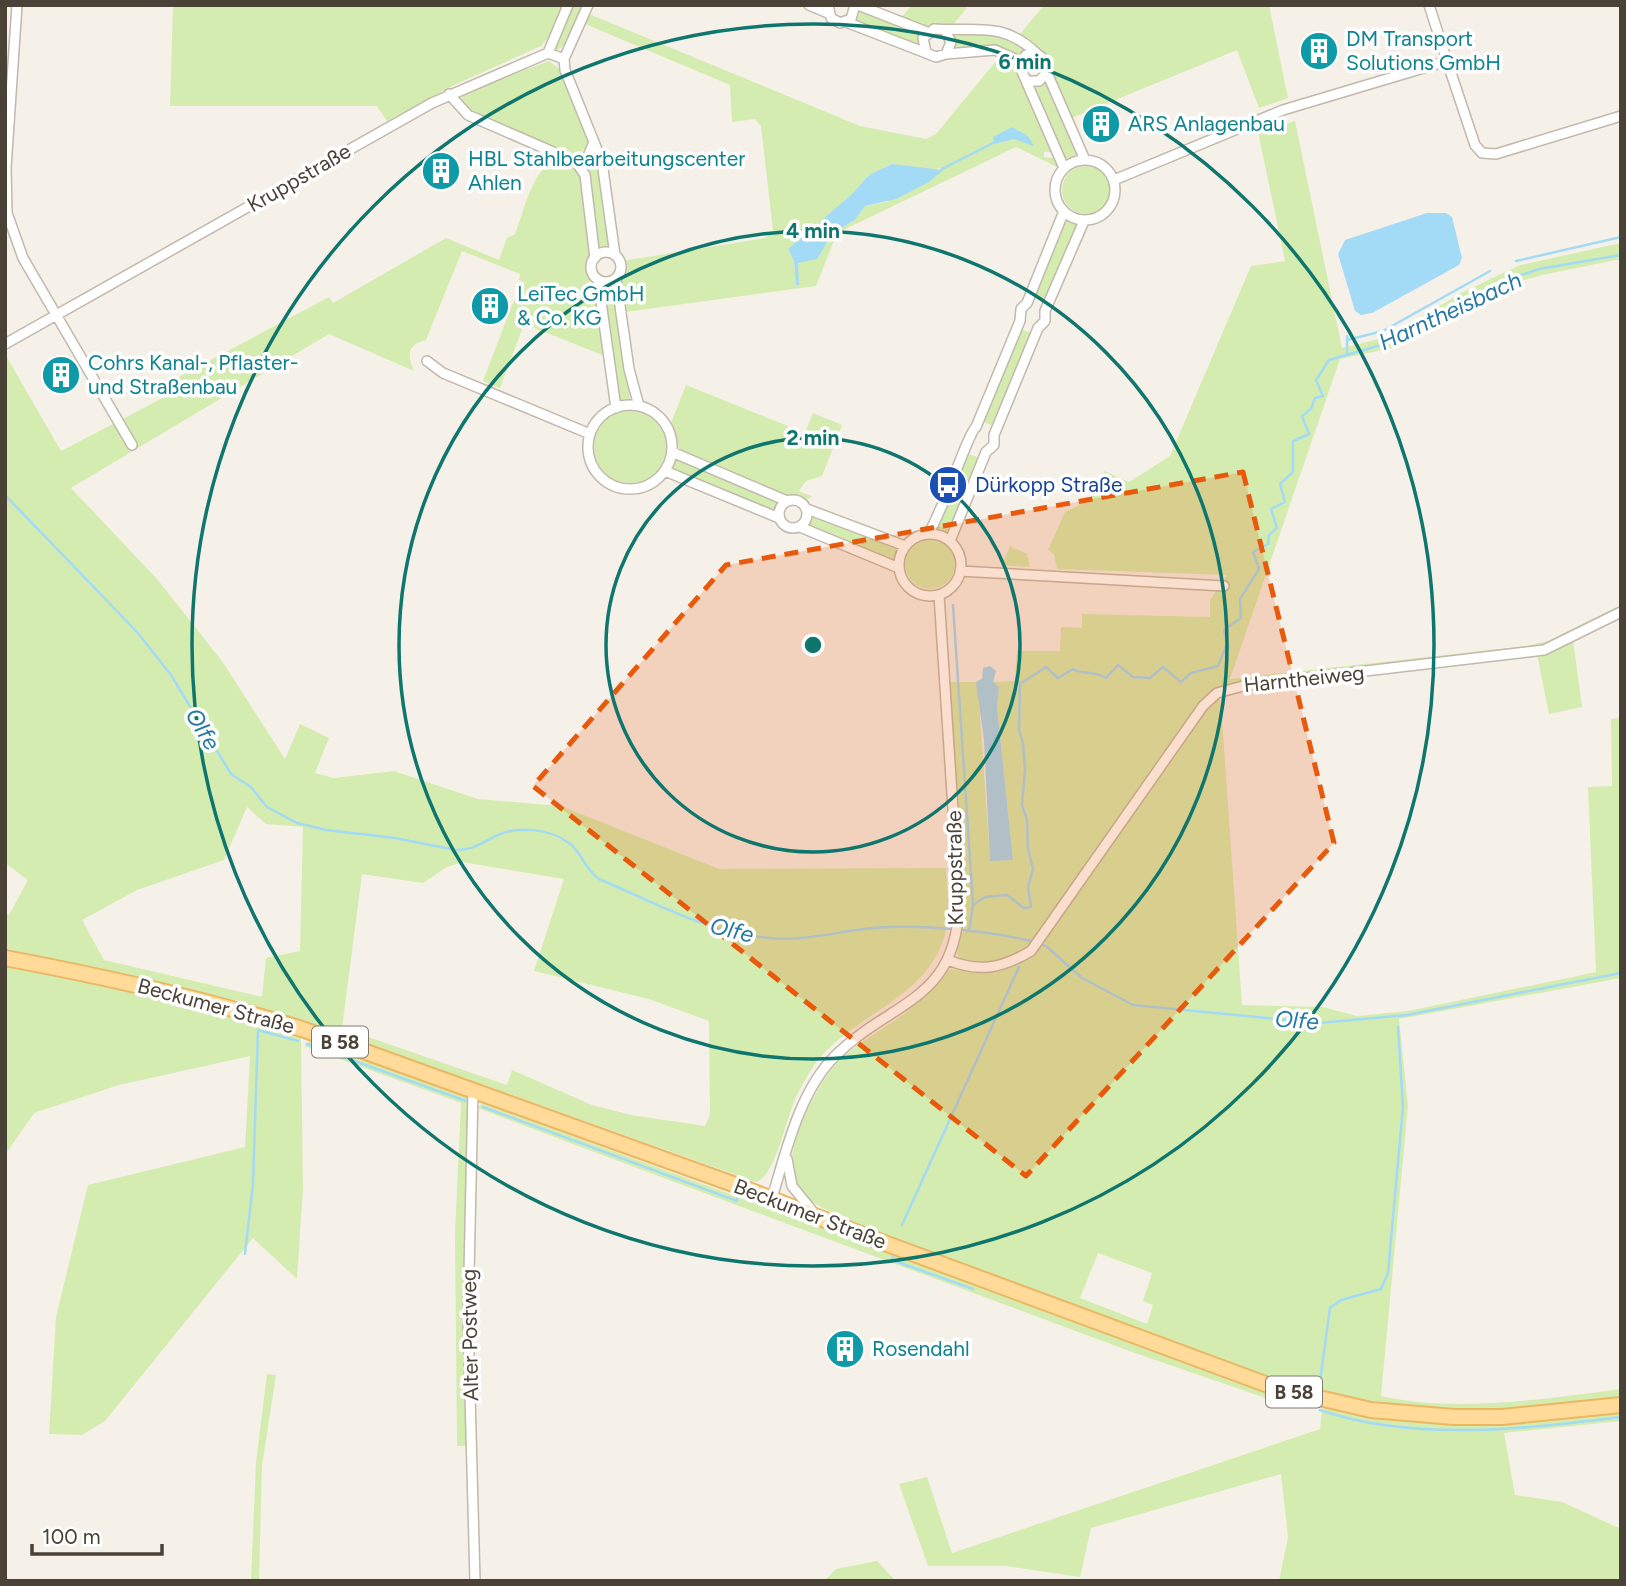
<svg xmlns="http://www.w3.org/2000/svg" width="1626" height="1586" font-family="Figtree,sans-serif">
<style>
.green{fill:#d5ecb0;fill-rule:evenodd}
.water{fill:#a3daf5}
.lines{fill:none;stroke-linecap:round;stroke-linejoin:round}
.stream{stroke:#a3daf5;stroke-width:2.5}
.street-casing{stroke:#c2b8ab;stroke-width:12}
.primary-casing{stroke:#ebb762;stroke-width:18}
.street{stroke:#fff;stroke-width:9}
.primary{stroke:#ffda99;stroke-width:14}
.marked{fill:#e8590c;fill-opacity:0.2;stroke:#e8590c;stroke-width:5;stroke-dasharray:14 9;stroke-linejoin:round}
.ring{fill:none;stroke:#0f766e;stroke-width:3.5}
.labels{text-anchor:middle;stroke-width:7;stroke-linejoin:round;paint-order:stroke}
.shield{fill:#fff;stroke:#807a73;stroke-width:2}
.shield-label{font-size:19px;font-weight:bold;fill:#4a4137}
.culture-label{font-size:21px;fill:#0d838f;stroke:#fff;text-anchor:start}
.street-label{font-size:21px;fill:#4a4137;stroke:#fff}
.transit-label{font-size:21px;fill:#164399;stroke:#fff;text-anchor:start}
.water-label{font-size:23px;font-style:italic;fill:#2578a4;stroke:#fff}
.centre{fill:#0f766e;stroke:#fff;stroke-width:3.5}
.ring-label{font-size:21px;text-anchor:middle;font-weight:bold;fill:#0f766e;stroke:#fff;stroke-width:7;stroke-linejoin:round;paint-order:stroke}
</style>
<rect width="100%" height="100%" fill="#f5f1e9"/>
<path class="green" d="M 173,5 L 560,5 L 563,6 L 550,36 L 541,46 L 454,85 L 387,121 L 377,106 L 170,106 Z
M 571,5 L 584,5 L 570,40 L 557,51 L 554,49 Z
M 912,5 L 969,5 L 949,30 L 925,29 L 900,19 Z
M 1044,5 L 1269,5 L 1288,98 L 1259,108 L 1237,50 L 1069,119 L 1039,51 L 1020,34 Z
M 861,10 L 921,34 L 918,47 L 856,21 Z
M 589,14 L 860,126 L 926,139 L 936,134 L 1001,55 L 1016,64 L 1019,77 L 1057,152 L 1044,152 L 1044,157 L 1059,159 L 1057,167 L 1016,147 L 837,233 L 816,286 L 625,312 L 619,277 L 622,261 L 765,238 L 773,231 L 761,126 L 755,119 L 732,122 L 730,85 L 585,24 ZM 892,164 L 924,170 L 942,168 L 886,202 L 865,206 L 855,220 L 833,233 L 827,244 L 798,263 L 796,285 L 794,261 L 788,249 L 852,194 L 869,175 Z
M 982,34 L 1005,35 L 1030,50 L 1020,57 L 994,46 L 954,47 L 954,36 Z
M 549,61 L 561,70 L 589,137 C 588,147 584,152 573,155 L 469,110 L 462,99 L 462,93 Z
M 1046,82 L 1079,156 L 1067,161 L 1035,86 Z
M 1295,121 L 1342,348 L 1387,337 L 1463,292 L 1520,265 L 1621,243 L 1621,259 L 1542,275 L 1507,285 L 1397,347 L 1340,359 L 1230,679 L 1526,646 L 1548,641 L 1621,605 L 1621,610 L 1544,648 L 1247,682 L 1217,690 L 1221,705 L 1242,1005 L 1323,1007 L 1357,1016 L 1408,1011 L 1596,972 L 1588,787 L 1612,786 L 1611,719 L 1619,718 L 1621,978 L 1399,1019 L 1408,1106 L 1381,1396 C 1459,1413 1543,1399 1621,1389 L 1621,1398 C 1542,1408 1463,1414 1383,1403 C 1296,1392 1212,1357 1130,1327 C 1038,1292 945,1258 853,1222 C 834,1213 807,1204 796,1185 C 779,1154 816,1086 837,1063 C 855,1044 884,1029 905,1013 C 921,1000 934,979 951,969 L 975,972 L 1004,969 L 1002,964 L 979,966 L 960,962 L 957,952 L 965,923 L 950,682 L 976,682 L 978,687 L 990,860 L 1013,860 L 997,707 L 999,687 L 993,682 L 1015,681 L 1017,651 L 1060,651 L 1061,627 L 1082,628 L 1082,614 L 1210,617 L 1210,600 L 1227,575 L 1057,569 L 1054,554 L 1048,550 L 1065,512 L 1090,500 L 1104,471 L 1129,482 L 1170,456 L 1251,266 L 1285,261 L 1258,132 ZM 1098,1253 L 1152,1273 L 1143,1301 L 1153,1305 L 1147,1324 L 1080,1298 Z
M 596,155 L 610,248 L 598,250 L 586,162 Z
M 559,159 L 573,165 L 582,181 L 592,256 L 588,267 L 595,279 L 605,356 L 524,324 L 500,388 L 483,381 L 512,305 L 525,283 L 519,280 L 520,274 L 462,251 L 426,340 C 407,344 407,356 414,371 L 329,334 L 71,488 L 157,579 L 222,661 L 285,759 L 300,724 L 329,738 L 315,773 L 334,778 L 394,771 L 478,799 L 561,806 L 719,869 L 946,868 C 947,887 950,907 947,926 C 935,991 869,1009 828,1049 C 815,1061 806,1078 798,1093 C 786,1115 777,1175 756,1182 L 341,1034 L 240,1001 L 5,950 L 5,913 L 9,915 L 28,880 L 5,863 L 5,354 L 61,451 L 182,388 L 177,378 L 329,297 L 333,303 L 446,238 L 499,260 L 507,238 L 515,234 C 524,212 533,164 559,159 ZM 247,807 L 266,824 L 303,827 L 300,951 L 266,958 L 262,997 L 104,960 L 82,920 L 137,890 L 224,860 ZM 462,862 L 564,879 L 534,971 L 649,999 L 709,1021 L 710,1115 L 705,1126 L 631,1115 L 592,1105 L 512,1070 L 507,1085 L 342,1028 L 362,874 L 423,883 L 447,867 Z
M1062 190a24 24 0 1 1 48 0a24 24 0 1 1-48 0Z
M 1066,218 L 1078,223 L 1045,302 L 1034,297 Z
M 615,282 L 630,399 L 617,401 L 603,284 Z
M 1020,329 L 1032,333 L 993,426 L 982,421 Z
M 686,385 L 805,433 L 813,413 L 842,425 L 822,476 L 806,481 L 799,491 L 813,497 L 804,500 L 787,497 L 680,451 L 671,423 Z
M594 447a36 36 0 1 1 72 0a36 36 0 1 1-72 0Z
M 969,454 L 980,458 L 948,535 L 936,531 Z
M 674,457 L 780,501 L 776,512 L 669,468 Z
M 813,515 L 898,550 L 895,562 L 808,526 Z
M905 564a25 25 0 1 1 50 0a25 25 0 1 1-50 0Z
M 1010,546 L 1027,554 L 1030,567 L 1002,565 Z
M 1573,640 L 1582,707 L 1549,714 L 1537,654 Z
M 5,966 C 105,984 204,1003 301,1037 L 303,1189 L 297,1279 L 253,1238 L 105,1421 L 82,1435 L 49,1434 L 56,1317 L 88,1185 L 245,1147 L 250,1056 L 119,1085 L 34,1113 L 5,1155 Z
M 311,1040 L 464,1094 L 469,1100 L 470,1446 L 457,1446 L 455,1233 L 461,1103 L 304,1046 Z
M 482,1103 L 1291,1400 L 1289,1406 L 1132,1352 L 570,1143 L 478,1108 Z
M 267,1374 L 276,1375 L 262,1466 L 259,1581 L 251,1581 L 256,1462 Z
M 1322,1408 C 1427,1429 1515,1426 1621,1413 L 1621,1421 L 1504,1433 L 1515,1495 L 1562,1502 L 1621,1529 L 1621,1581 L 1279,1581 L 1288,1537 L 1281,1474 L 1091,1528 L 1080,1577 L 1006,1566 L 928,1566 L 899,1484 L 927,1477 L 952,1553 L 1320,1429 Z
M 877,1561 L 896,1581 L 824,1581 L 836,1569 Z"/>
<path class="water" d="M 1012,127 L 1028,136 L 1034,146 L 1014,139 L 994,144 L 993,137 Z
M 892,164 L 943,170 L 929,182 L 896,199 L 865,206 L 855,220 L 833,233 L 817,259 L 798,263 L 799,285 L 796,285 L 794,261 L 788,249 L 852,194 L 869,175 Z
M 1427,213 L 1446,213 L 1452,217 L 1462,258 L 1459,265 L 1372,313 L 1361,315 L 1355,311 L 1338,254 L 1345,240 Z
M 990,666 L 996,671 L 993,682 L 999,687 L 997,707 L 1013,860 L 990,861 L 984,740 L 976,682 L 982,679 L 983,668 Z"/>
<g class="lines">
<path class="stream" d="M 942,169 L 993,143
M 1516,261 L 1621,237
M 1347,336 L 1347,353
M 1347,340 L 1383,331 L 1490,271
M 5,495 L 137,632 L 171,675 L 231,774 L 251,787 L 267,807 L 297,823 L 326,830 L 395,838 L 456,850 C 474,850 481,843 496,836 C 516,825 551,829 569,843 C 583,854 583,867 599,879 C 655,903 708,933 769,938 C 802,941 832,933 864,929 C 911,923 988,930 1034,942
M 953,605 L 973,905
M 969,931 L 973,905 L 985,897 L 1007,895 L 1024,908 L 1031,907 L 1028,887 L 1033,869 L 1028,848 L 1027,820 L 1022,805 L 1025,770 L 1023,743 L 1019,730 L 1020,684 L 1046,667 L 1058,678 L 1073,669 C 1084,675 1094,670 1106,678 L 1118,665 L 1133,677 L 1150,678 L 1163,667 L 1181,682 L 1191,673 L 1218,666 L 1227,644 L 1224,630 L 1241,618 L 1240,599 L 1259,569 L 1253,552 L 1268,544 L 1269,535 L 1277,528 L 1271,509 L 1285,502 L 1280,484 L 1293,472 L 1293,441 L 1309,434 L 1302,416 L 1311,409 L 1315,398 L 1323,396 L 1316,380 L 1329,360 L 1395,341 L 1510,279 L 1539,269 L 1621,255
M 1040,944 L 1046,946 L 1082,978 L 1133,1005 L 1319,1023 L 1407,1015 L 1621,973
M 307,1044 L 466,1101
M 483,1107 L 737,1201 L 737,1198
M 902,1225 L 1019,967
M 245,1254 L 253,1184 L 258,1030 L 298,1041
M 893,1257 L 892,1260 L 973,1289
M 1319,1388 L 1330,1308 L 1341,1300 L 1381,1289 L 1388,1273 L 1403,1107 L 1398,1027
M 1320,1410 C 1413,1442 1525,1429 1621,1417"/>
<g class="street-casing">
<path id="street" d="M 17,5 L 6,168 L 7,213 L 23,258 L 132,445
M 809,5 L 828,13
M 828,5 L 831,18 L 840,23 L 851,19 L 855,5
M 858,5 L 927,32
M 1429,5 L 1447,61
M 846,22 L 926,53
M 946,32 L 951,42 L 946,54 L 936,57 L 926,53 L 923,38 L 934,29 C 976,32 1002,21 1035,52 C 1039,56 1043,57 1047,63 L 1047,73 L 1085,160
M 548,53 L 568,5
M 946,54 L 995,50 L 1017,60 L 1064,168
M 564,59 L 565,70 L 602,162 L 615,255
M 564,59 L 588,5
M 1020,65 L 1026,55 L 1036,54
M 1029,81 L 1039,81 L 1047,73
M 449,94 L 468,115 L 576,162 L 585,175 L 595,258
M1055 190a30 30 0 1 1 60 0a30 30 0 1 1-60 0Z
M 576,162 L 588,156 L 594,142
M 1114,180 L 1283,110 L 1447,61 L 1475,145 L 1482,153 L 1496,154 L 1621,116
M591 267a15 15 0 1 1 30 0a15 15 0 1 1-30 0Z
M 616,278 L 629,369 L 639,406
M 598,280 L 616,408
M 5,344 L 432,103 L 548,53 L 564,59
M 427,361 L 443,373 L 590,434
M588 447a42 42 0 1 1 84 0a42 42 0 1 1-84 0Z
M 672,452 L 787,501
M 665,471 L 779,518
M779 514a14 14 0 1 1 28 0a14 14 0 1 1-28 0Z
M 807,509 L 905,546
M 800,527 L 899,568
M 928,534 C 942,514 968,433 976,427 L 1020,321 L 1021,309 L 1027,303 L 1064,211
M899 565a31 31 0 1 1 62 0a31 31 0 1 1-62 0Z
M 950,541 L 986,452 L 994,445 L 994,435 L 1038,328 L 1045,321 L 1045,311 L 1084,221
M 960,571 L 1224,586
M 948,960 C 980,973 1002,968 1031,951 L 1203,706 L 1217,693 L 1247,685 L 1544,650 L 1621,612
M 473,1090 L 468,1320 L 475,1581
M 787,1159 L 792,1186 L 814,1213
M 772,1198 C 786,1152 799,1092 835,1056 C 891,1000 958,1002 959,901 L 939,595"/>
</g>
<g class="primary-casing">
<path id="primary" d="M 5,958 C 106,977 205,999 302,1029 L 744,1188 L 871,1238 L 1276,1388 L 1371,1410 L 1454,1417 L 1502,1417 L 1621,1405"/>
</g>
<use href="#street" class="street"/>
<use href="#primary" class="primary"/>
</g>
<path class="marked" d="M 1243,472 L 1334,843 L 1026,1176 L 533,786 L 726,565 Z"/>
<g class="ring">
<circle cx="813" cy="645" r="207"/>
<circle cx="813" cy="645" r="414"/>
<circle cx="813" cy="645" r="621"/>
</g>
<defs>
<g id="building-disc" transform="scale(2.0125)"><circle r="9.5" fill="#0f9aa8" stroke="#fff"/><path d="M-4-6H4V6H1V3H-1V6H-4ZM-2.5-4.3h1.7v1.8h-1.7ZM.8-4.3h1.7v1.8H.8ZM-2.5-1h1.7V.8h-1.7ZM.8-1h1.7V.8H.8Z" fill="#fff"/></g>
<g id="bus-disc" transform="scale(2.0125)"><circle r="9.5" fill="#1a4fb4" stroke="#fff"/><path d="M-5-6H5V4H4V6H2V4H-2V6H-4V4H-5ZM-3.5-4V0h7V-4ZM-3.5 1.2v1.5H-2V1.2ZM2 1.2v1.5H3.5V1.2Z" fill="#fff"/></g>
</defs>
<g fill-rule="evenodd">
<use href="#building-disc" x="1319" y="51"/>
<use href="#building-disc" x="1101" y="124"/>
<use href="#building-disc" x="441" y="171"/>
<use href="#building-disc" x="490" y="306"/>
<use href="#building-disc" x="61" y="375"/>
<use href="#bus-disc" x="948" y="485"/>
<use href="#building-disc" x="845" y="1349"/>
</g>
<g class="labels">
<g class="shield">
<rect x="312" y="1026.5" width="56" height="31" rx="5"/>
<rect x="1266" y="1376.5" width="56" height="31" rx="5"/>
</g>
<g class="shield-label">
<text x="340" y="1049">B 58</text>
<text x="1294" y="1399">B 58</text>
</g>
<g class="culture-label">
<text x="1346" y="46">DM Transport<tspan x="1346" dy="24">Solutions GmbH</tspan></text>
<text x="1128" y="131">ARS Anlagenbau</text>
<text x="468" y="166">HBL Stahlbearbeitungscenter<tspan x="468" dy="24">Ahlen</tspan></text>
<text x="517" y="301">LeiTec GmbH<tspan x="517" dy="24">&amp; Co. KG</tspan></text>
<text x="88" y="370">Cohrs Kanal-, Pflaster-<tspan x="88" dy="24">und Straßenbau</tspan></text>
<text x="872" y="1356">Rosendahl</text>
</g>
<g class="street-label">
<text transform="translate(299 178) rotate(-30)" y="7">Kruppstraße</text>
<text transform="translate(1304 679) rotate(-6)" y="7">Harntheiweg</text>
<text transform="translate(955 868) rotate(-91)" y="7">Kruppstraße</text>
<text transform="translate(216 1006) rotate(15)" y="7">Beckumer Straße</text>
<text transform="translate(810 1214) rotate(21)" y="7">Beckumer Straße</text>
<text transform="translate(470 1335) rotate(-91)" y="7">Alter Postweg</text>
</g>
<g class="transit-label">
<text x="975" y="492">Dürkopp Straße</text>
</g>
<g class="water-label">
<text transform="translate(1450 311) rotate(-25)" y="8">Harntheisbach</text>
<text transform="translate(203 729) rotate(59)" y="8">Olfe</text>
<text transform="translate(732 930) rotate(13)" y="8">Olfe</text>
<text transform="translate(1297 1020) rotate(4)" y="8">Olfe</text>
</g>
</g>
<circle cx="813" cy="645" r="10" class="centre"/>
<g class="ring-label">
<text x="1025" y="69">6 min</text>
<text x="813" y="238">4 min</text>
<text x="813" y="445">2 min</text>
</g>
<rect width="1626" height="1586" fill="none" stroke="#4a4137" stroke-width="14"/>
<path d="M32 1544v10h130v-10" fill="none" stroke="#4a4137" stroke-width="3.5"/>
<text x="42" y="1544" font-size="21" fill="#4a4137" stroke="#ffffff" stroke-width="5" paint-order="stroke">100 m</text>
</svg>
